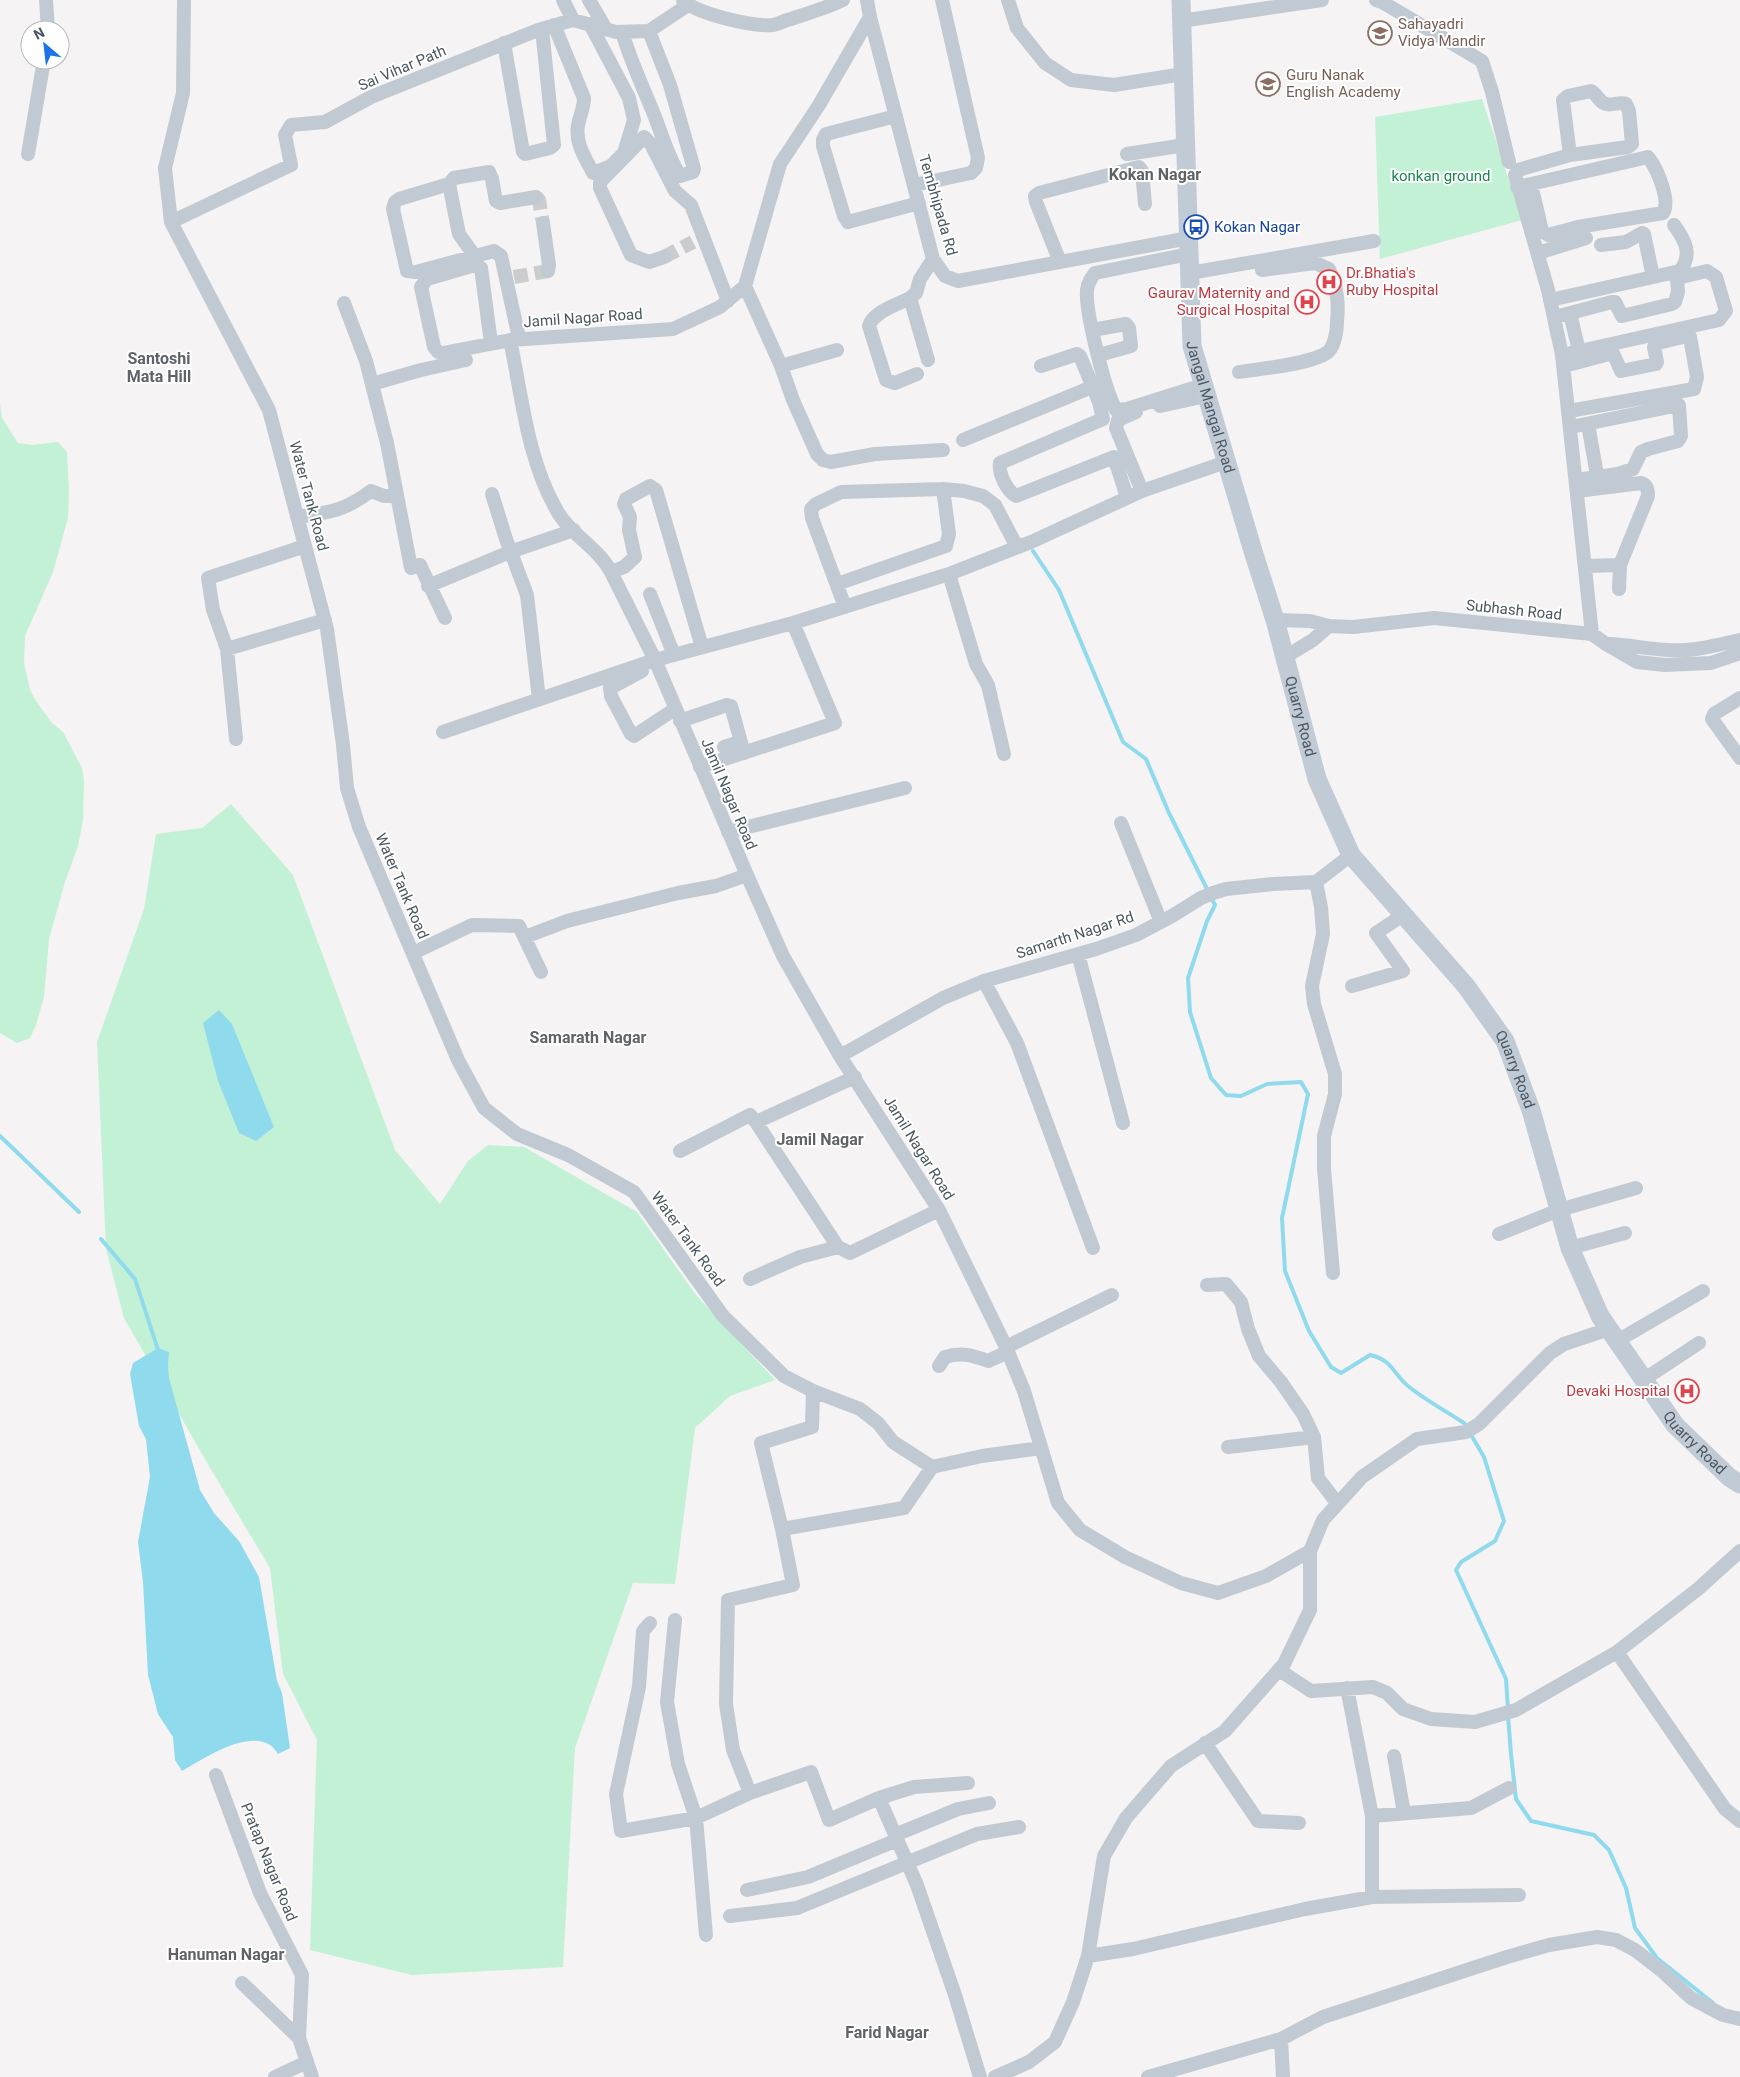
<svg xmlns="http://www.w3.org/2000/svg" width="1740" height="2077" font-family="Roboto,sans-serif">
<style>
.green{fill:#c3f1d5}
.water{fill:#90daee}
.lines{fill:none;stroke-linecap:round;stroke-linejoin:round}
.stream{stroke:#90daee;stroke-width:4}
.minor-tunnel{stroke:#caccce;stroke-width:14;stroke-dasharray:14 7;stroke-linecap:butt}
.minor{stroke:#c1cad2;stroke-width:14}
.secondary{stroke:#c1cbd6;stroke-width:19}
.labels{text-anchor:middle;stroke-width:4;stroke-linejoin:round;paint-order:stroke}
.education-label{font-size:15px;fill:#785e54;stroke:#fff;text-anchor:start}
.street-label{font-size:15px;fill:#4a5661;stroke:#fff}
.park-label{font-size:15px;fill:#17864f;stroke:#fff}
.transit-label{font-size:15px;fill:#164399;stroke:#fff;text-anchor:start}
.health-label{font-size:15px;fill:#be3a42;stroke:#fff;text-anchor:end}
.neighbourhood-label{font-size:16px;font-weight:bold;fill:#5f6368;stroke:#fff}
</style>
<rect width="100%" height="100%" fill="#f5f3f3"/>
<path class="green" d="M 1482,99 L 1522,220 L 1380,259 L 1375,117 Z
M 0,404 L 2,418 L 18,443 L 32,445 L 58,442 L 67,452 L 69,493 L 68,518 L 53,572 L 25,636 L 24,663 L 30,690 L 36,701 L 52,723 L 63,732 L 82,768 L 84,780 L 83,820 L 78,846 L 65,882 L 49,939 L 44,997 L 36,1025 L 30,1038 L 17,1043 L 0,1033 Z
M 231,804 L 293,875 L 395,1150 L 440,1204 L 468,1161 L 488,1145 L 524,1147 L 637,1212 L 696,1295 L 775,1380 L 730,1396 L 695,1428 L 675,1584 L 633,1583 L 575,1748 L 563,1967 L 412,1975 L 310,1950 L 317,1740 L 283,1674 L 270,1568 L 209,1466 L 124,1318 L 106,1249 L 97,1042 L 144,909 L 156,834 L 202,828 Z"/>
<path class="water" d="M 219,1010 L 232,1024 L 274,1127 L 256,1141 L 239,1133 L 218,1081 L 203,1023 Z
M 158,1348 L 169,1352 L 168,1365 L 169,1378 L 200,1490 L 214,1513 L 239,1541 L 259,1577 L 277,1681 L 282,1693 L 290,1748 L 278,1754 C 276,1751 273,1747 270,1745 C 246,1730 203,1759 182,1771 L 175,1760 L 173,1737 L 158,1714 L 148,1675 L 143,1582 L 138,1542 L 150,1477 L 146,1439 L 139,1426 L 130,1374 L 133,1363 Z"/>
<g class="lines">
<path class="stream" d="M 1033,551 L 1059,590 L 1123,742 L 1146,759 L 1169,813 L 1215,905 L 1207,921 L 1188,978 L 1190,1012 L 1211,1078 L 1226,1095 L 1241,1096 L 1267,1084 L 1301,1082 L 1308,1094 L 1282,1218 L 1285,1271 L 1309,1331 L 1331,1367 L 1341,1373 L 1370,1355 C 1393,1360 1393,1374 1408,1386 C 1425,1400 1446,1411 1464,1423 L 1467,1427
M 0,1136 L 79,1212
M 101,1239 L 135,1279 L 159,1353
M 1470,1433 L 1484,1457 L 1504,1521 L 1495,1541 L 1461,1562 L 1456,1570 L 1506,1679 L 1508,1709
M 1508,1716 L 1511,1754 L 1516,1799 L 1531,1821 L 1594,1835 L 1609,1850 L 1626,1888 L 1635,1928 L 1657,1958 L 1713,2003"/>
<path class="minor-tunnel" d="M 536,197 L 539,200 L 543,223
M 664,257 L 693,242
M 514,277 L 548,271"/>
<path class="minor" d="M 46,0 L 48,30
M 184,0 L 183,93 L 165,168 L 171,222 L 269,410 L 327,629 L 343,745 L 347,788 L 359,827 L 458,1060 L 484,1108 L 517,1134 L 568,1155 L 634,1192 L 723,1316 L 784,1376 L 813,1391 L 860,1409 L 878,1423 L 893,1442 L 932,1467 L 982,1456 L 1041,1448
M 563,0 L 573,20
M 589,0 L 606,29
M 683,0 C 697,14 753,27 773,25 C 779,24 785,20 791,19 C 809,13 826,8 843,0
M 867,0 L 870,17 L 819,105 L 780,164 L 745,286 L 720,307 L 673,329 L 510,340 C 522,396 527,458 556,509 C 569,534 598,547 611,572 L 655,660 L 747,875 L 783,956 L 840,1056 L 939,1210 L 1006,1347 L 1024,1391 L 1058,1503 L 1080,1530 L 1125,1557 L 1181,1583 L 1218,1593 L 1266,1576 L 1310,1551
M 1008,0 L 1017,28 L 1045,63 L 1071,80 L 1114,85 L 1183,74
M 1376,0 L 1382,2 L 1482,61 L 1492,92 L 1509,162
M 870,17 L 933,259 L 945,276 L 958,281 L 1189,238
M 1181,21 L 1322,0
M 554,25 L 584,98 C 584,108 580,115 578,125 C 575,144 585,157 593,173 L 611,166 L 624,153 L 634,120 L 629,98 L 590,24
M 622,32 C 630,59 642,85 653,112 C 662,134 667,155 680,176 L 693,172 L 694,169 L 670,85 L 649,31
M 504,43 L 523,152 L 525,154 L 550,148 L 554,145 L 542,29
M 1591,91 C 1597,94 1600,103 1606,104 C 1613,106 1619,101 1626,104 L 1629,111 L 1632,144 L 1628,147 L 1570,155 L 1563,100 L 1568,96 Z
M 896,116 L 826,134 L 823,140 L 823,146 L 844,216 L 848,222 L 919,203
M 28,154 L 44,60
M 1127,154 L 1185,145
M 1570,155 L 1518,170 L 1515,175 L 1548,290 L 1562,355 L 1592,634
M 449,184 L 459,234 L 474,255
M 914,185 L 971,173 L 976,168 L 978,158 L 942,0
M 1517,187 L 1531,184 L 1648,157 C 1657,168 1671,201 1663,213 L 1578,227 L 1548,235 L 1542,231 L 1531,184
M 171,222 L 291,165 L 285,135 L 291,125 L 325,122 L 371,97 L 538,30 L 573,20 L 616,32 L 649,31 L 688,5
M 543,223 L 549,265 L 548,271
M 1601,245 L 1626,242 L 1642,233 L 1644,234 L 1653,277
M 1538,253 L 1586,238
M 1189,254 L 1095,273 C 1091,278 1088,282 1087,290 C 1085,311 1105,391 1116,410 L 1127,409 L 1203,385
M 664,257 L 649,262 L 631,255 L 600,188 L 600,182 L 644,137 L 651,144 L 675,191 L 691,205 L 728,301
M 1060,262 L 1036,202 L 1035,196 L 1039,193 L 1139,167 L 1142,171 L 1145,204
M 1190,273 L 1374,241
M 745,286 L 781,366 L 837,350
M 910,298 C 898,304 873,312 869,326 L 886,380 L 895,383 L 917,374
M 1550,300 L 1680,271 C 1693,254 1685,240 1674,225
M 344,303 L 366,361 L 387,443 L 411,568 L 420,565 L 445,618
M 1570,313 L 1579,351
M 1555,317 L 1612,302 L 1615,302 L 1622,316 L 1672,304 L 1675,302 L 1678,292 L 1677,278 L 1707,271 L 1716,277 L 1726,311 L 1719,320 L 1562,355
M 1092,330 L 1126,324 L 1129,328 L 1131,346 L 1099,355
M 519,338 L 501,256 L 494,251 L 416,272 L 407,271 L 393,209 L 395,202 L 399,199 L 449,184 L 454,178 L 489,172 L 492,179 L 496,201 L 500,203 L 536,197
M 491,343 L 481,268 L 475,265 L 427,279 L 421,287 L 434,347 L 438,352 L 443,353 L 510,340
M 928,360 L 910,298 L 916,293 L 920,279 L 933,259
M 781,366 L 793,400 L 817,454 L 823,460 L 831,462 L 875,454 L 943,450
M 1041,366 L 1077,354 L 1080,356 L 1099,402 L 1103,419 L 1000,463 C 998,473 1007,491 1016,496 L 1114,457 L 1127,497
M 1564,366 L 1613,353 L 1621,371 L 1656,364 L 1657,362 L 1654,347 L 1658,343 L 1687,336 L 1690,337 L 1697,377 L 1694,389 L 1569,411
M 1239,372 C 1259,369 1315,364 1329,351 C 1335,344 1337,330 1337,322 C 1339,302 1337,287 1329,269 L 1315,263 L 1262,270 L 1261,261
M 372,384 L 421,370 L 466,360
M 1160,406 L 1206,396
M 1136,412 L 1118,420 L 1116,428 L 1142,491
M 1588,424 L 1597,475
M 1571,427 L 1679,405 L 1681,436 L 1678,441 L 1648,449 L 1641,452 L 1633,469 L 1618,474 L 1576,480
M 963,440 L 1092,387
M 1577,491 L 1641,483 C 1647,485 1648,489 1648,496 L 1620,565 L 1619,589
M 492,494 L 506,539 L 527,595 L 539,699
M 297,517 C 331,512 344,511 371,491 L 384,496 L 397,496
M 1585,566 L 1620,565
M 611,572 L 624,567 L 635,557 L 629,530 L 630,517 L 624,504 L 626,499 L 650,486 L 656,490 L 702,647
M 949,574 L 976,664 L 988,685 L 1004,754
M 837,584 L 946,546 L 949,534 L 943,489
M 428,586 L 510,552 L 574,530
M 650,594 L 674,655
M 845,607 L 812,518 L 811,509 L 816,504 L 841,492 L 943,489 L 964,491 L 983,496 L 995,505 L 1017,547
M 1275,620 L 1310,621 L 1329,626 L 1353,627 L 1434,618 L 1592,634 L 1606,644 L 1637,662 L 1665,665 L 1711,663 L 1740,653
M 1610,644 C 1629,645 1648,649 1668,650 C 1693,652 1716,645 1740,640
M 227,649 L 325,620
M 1285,657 L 1313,640 L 1329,626
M 642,671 L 610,688 L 611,696 L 631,734 L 634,736 L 675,709
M 1740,698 L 1714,714 L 1712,719 L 1740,758
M 680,721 L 727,705 L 731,706 L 744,753
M 443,732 L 655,660 L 793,623 L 949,574 L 1031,542 L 1142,491 L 1226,462
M 236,739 L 227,649 L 213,610 L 208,578 L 305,546
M 724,747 L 740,742
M 700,767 L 835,723 L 793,623
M 1121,823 L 1161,922
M 728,832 L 905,788
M 1316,882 L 1321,907 L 1323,934 L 1312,986 L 1314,1004 L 1335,1074 L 1335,1094 L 1324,1136 L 1324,1169 L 1333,1273
M 525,937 L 567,921 L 678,893 L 716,886 L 747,875
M 413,953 L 472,925 L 519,926 L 541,972
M 1078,954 L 1123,1123
M 984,981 L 1017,1043 L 1093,1248
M 1352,986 L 1403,971 L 1376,933 L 1403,915
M 840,1056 L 943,998 L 984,981 L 1096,949 L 1136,935 L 1172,916 L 1201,898 L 1213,893 L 1226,889 L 1273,884 L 1316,882 L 1351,855
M 756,1122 L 838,1247 L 850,1253 L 939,1210
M 680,1151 L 750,1115 L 756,1122 L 855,1077
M 1499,1234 L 1559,1210 L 1636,1188
M 1570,1248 L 1625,1233
M 750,1279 L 800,1257 L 838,1247
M 1207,1285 L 1226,1284 L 1241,1302 L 1248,1329 L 1259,1356 L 1281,1382 L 1303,1414 L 1314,1437 L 1318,1478 L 1337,1503
M 1617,1341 L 1703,1291
M 1006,1347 L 1112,1295
M 939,1366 L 945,1357 C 961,1352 972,1355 988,1361 L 1008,1352
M 1643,1380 L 1699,1343
M 1228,1447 L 1314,1437
M 782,1529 L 904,1508 L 932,1467
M 675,1620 L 667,1702 L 678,1764 L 696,1818 L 706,1935
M 650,1623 L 643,1631 L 639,1687 L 616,1794 L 621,1831 L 696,1818 L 750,1793 L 811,1772 L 829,1820 L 879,1798 L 917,1885 L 955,1995 L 980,2077
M 1617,1652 L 1725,1809 L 1740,1821
M 1279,1670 L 1311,1691 L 1373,1687 L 1387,1693 L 1403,1709 L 1431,1719 L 1475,1722 L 1516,1710 L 1617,1652 L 1698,1589 L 1740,1551
M 1347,1688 L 1372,1816 L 1372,1897
M 1205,1743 L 1258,1821 L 1299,1823
M 1394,1756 L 1404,1813
M 216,1775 L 260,1893 L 302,1975 L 299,2038 L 312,2077
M 750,1793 L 733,1750 L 726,1704 L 728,1600 L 793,1585 L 782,1529 L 761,1443 L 812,1427 L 813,1391
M 879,1798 L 914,1787 L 968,1783
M 1372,1816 L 1471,1808 L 1509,1788
M 895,1835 L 958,1809 L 989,1803
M 747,1890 L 808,1877 L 897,1840
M 730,1916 L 797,1908 L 977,1834 L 1019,1827
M 1088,1956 L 1133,1949 L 1305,1909 L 1372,1897 L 1519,1895
M 242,1983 L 299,2038
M 1281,2039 L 1283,2077
M 275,2077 L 307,2062
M 995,2077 L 1029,2062 L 1055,2042 L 1073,2002 L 1088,1956 L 1104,1856 L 1126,1818 L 1171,1766 L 1225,1731 L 1284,1664 L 1310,1610 L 1310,1551 L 1323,1520 L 1362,1477 L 1417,1439 L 1466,1432 L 1479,1424 L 1550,1353 L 1564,1344 L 1609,1329
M 1148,2077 L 1281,2039 L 1323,2017 L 1507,1957 L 1549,1945 L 1597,1937 L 1616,1940 L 1635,1950 L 1662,1971 L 1691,1998 L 1723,2015 L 1740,2019"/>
<path class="secondary" id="s1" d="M 1181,0 L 1192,346 L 1253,551 L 1275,620 L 1317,779 L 1351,855 L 1466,986 L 1505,1041 L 1531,1110 L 1570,1248 L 1600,1316 L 1675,1425 L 1729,1477 L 1740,1484"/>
</g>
<defs>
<g id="school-ring" transform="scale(1.25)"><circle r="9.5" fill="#fff" stroke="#8d6e63" stroke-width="1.5"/><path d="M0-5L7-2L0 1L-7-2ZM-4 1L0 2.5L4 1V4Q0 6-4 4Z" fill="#8d6e63"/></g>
<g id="university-ring" transform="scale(1.25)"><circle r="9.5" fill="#fff" stroke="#8d6e63" stroke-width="1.5"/><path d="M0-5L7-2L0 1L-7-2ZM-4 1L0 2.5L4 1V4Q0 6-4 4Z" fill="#8d6e63"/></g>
<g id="bus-ring" transform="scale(1.25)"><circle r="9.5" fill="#fff" stroke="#1a4fb4" stroke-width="1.5"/><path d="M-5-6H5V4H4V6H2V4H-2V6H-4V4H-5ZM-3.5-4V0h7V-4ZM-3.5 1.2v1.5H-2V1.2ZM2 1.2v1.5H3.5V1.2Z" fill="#1a4fb4"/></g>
<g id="hospital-ring" transform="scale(1.25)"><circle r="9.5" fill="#fff" stroke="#e0444e" stroke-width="1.5"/><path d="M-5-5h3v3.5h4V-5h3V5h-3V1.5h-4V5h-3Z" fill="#e0444e"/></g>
</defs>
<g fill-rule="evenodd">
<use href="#school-ring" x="1380" y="33"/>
<use href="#university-ring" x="1268" y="84"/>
<use href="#bus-ring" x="1196" y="227"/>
<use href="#hospital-ring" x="1329" y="282"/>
<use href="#hospital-ring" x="1307" y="302"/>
<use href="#hospital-ring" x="1687" y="1391"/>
</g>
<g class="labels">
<g class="education-label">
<text x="1398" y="29">Sahayadri<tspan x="1398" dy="17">Vidya Mandir</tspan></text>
<text x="1286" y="80">Guru Nanak<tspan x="1286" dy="17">English Academy</tspan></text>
</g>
<g class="street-label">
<text transform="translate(402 68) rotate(-23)" y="5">Sai Vihar Path</text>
<text transform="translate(938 205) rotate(74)" y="5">Tembhipada Rd</text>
<text transform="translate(583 318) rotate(-4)" y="5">Jamil Nagar Road</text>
<text dy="5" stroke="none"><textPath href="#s1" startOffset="410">Jangal Mangal Road</textPath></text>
<text transform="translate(309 496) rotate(75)" y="5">Water Tank Road</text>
<text transform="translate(1514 610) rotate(6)" y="5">Subhash Road</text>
<text dy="5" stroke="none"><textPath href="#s1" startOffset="732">Quarry Road</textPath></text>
<text transform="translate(729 794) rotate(67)" y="5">Jamil Nagar Road</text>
<text transform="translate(402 886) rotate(67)" y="5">Water Tank Road</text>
<text transform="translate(1075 935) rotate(-18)" y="5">Samarth Nagar Rd</text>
<text dy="5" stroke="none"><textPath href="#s1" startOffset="1152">Quarry Road</textPath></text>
<text transform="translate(919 1148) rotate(58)" y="5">Jamil Nagar Road</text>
<text transform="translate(688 1239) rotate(54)" y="5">Water Tank Road</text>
<text dy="5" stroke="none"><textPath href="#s1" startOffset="1572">Quarry Road</textPath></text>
<text transform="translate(269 1862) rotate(68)" y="5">Pratap Nagar Road</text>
</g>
<g class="park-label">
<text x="1441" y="181">konkan ground</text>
</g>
<g class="transit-label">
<text x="1214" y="232">Kokan Nagar</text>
</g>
<g class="health-label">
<text x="1346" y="278" text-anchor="start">Dr.Bhatia's<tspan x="1346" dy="17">Ruby Hospital</tspan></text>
<text x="1290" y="298">Gaurav Maternity and<tspan x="1290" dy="17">Surgical Hospital</tspan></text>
<text x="1670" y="1396">Devaki Hospital</text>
</g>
<g class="neighbourhood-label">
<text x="1155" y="180">Kokan Nagar</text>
<text x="159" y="364">Santoshi<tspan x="159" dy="18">Mata Hill</tspan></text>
<text x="588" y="1043">Samarath Nagar</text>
<text x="820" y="1145">Jamil Nagar</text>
<text x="226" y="1960">Hanuman Nagar</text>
<text x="887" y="2038">Farid Nagar</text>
</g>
</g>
<g transform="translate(45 45) rotate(332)"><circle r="24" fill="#ffffff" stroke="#b7bbc0"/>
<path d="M0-4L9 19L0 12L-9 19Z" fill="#1a73e8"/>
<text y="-8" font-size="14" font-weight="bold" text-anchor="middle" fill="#4a5661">N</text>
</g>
</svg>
